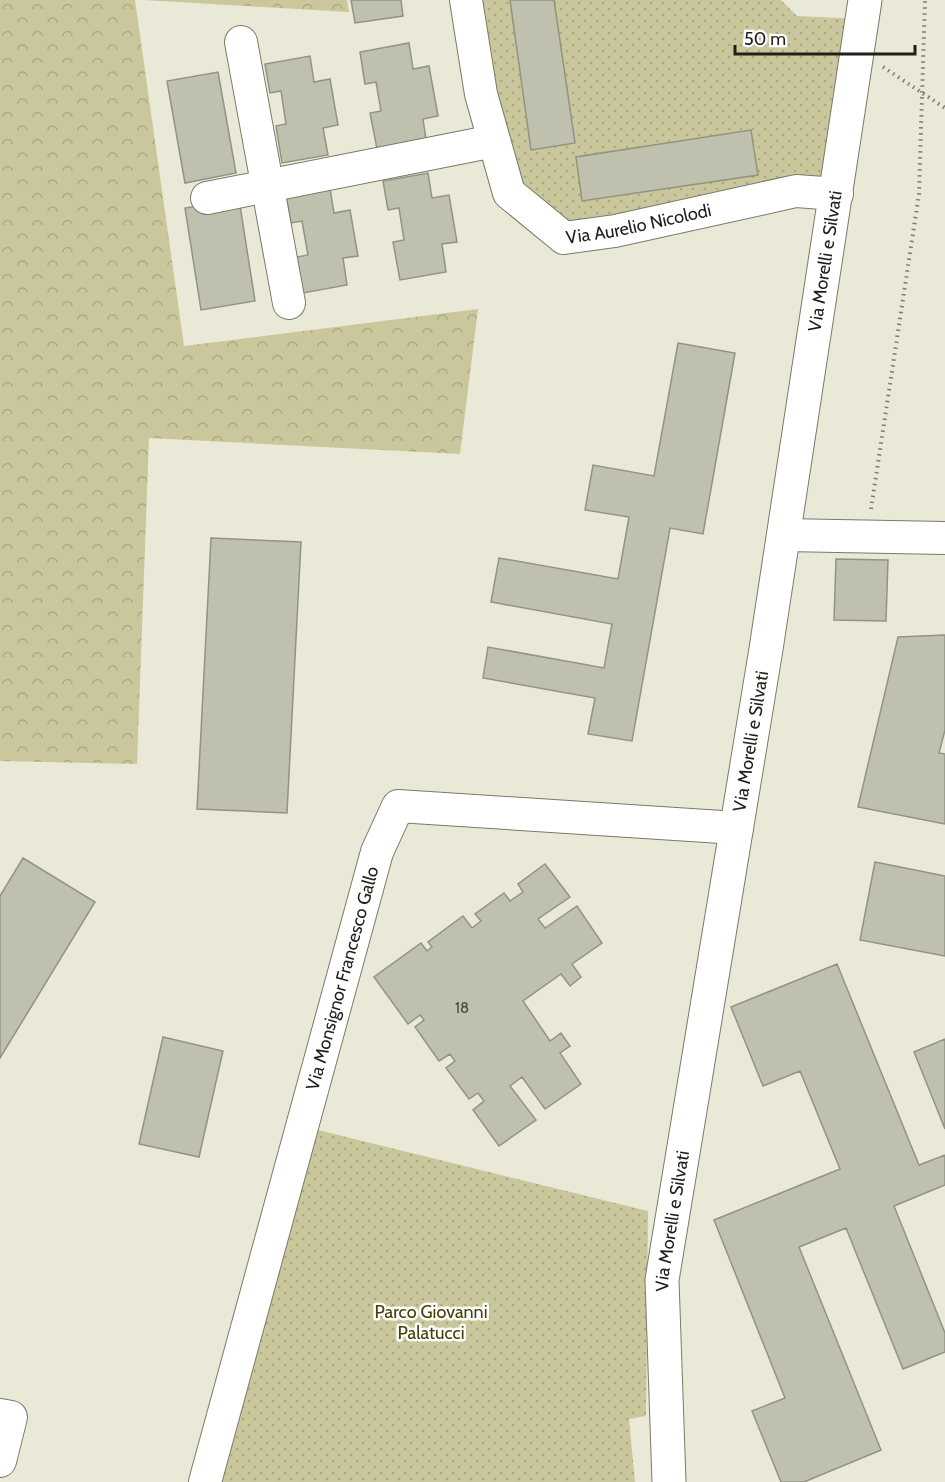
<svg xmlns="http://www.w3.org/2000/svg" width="945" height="1482" font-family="Cabin,sans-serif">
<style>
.forest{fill:url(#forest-crowns)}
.park{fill:url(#park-dots)}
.building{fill:#c0c0ae;stroke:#939382;stroke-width:1.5}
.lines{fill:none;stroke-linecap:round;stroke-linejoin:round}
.minor-casing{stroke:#7a7a6a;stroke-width:34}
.major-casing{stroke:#7a7a6a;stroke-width:35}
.path{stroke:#7d7c71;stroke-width:4;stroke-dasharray:1.5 4.5;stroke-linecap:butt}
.minor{stroke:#fff;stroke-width:32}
.major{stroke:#fff;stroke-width:33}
.labels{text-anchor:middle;stroke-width:5;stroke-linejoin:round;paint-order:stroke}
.number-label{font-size:15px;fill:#48473e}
.street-label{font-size:18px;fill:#201f19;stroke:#fff}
.park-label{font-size:18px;fill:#454006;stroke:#fff}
</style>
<defs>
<pattern id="forest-crowns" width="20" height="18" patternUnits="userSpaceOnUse" patternTransform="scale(1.5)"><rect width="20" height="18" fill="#c9c79b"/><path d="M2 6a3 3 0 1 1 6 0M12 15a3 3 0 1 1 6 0" fill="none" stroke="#acaa85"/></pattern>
<pattern id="park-dots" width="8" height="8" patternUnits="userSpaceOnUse" patternTransform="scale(1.5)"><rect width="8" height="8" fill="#c9c79b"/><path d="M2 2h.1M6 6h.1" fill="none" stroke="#acaa85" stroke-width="1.8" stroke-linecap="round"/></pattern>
</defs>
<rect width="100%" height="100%" fill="#eae9d7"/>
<path class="forest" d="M 0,0 L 135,0 L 184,346 L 478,309 L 460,454 L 149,438 L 137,764 L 0,761 Z
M 142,0 L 347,0 L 349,12 Z"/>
<path class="park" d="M 466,0 L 781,0 L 797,16 L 862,19 L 837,194 L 564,238 L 526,210 Z
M 318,1130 L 648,1211 L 646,1416 L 629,1419 L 635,1482 L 222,1482 Z"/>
<path class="building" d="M 351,0 L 401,0 L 403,16 L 355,23 Z
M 510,0 L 554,0 L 575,143 L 531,150 Z
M 409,43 L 413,69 L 429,66 L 438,116 L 423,119 L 427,146 L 378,154 L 370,113 L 381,111 L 376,82 L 365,84 L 360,52 Z
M 310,56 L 314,82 L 330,79 L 338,125 L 323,128 L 328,155 L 282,163 L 276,126 L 286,124 L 281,91 L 270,93 L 265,64 Z
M 218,72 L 236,173 L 185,183 L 167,81 Z
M 751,130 L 758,175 L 582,201 L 576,157 Z
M 428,173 L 432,198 L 449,195 L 457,242 L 442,244 L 446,272 L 400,280 L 393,242 L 404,240 L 399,208 L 388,210 L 383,181 Z
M 330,188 L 334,213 L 350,210 L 358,256 L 343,258 L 347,285 L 303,293 L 297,257 L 308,255 L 302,221 L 291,223 L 286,196 Z
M 239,199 L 255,301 L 201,310 L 185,208 Z
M 678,343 L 735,353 L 703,534 L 670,528 L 632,741 L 588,734 L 595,698 L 483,678 L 488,647 L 604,668 L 612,624 L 491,602 L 499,558 L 618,579 L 629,517 L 585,510 L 593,465 L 654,476 Z
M 211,538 L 301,542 L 287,813 L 197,809 Z
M 836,559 L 888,560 L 886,621 L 834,620 Z
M 945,635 L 945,730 L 939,753 L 945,754 L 945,824 L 858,807 L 898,637 Z
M 23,858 L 95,902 L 0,1058 L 0,896 Z
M 875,862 L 945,876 L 945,956 L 860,940 Z
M 545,864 L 570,897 L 538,919 L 545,928 L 577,906 L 602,943 L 572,964 L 581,977 L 570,986 L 561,974 L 523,1001 L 550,1041 L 561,1033 L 570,1046 L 560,1053 L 581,1084 L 545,1109 L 522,1077 L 510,1086 L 536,1120 L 499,1146 L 473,1110 L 484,1101 L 478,1093 L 469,1099 L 446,1068 L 455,1061 L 450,1054 L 439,1061 L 415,1027 L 424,1020 L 420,1015 L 408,1024 L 374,977 L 421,943 L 427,951 L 432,947 L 428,942 L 463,916 L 472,928 L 481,921 L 475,914 L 504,893 L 510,901 L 523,892 L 518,884 Z
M 837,964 L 919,1165 L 945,1155 L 945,1185 L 894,1206 L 945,1333 L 945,1352 L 903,1369 L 846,1228 L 799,1247 L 881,1450 L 804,1482 L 781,1482 L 752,1411 L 785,1398 L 714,1220 L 840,1169 L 800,1071 L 763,1086 L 731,1007 Z
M 163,1037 L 223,1051 L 199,1157 L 139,1144 Z
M 945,1039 L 945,1129 L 914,1052 Z"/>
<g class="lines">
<g class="minor-casing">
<g id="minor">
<path id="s1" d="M 466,0 L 481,94 L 509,193 L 564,238 L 615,231 L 796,191 L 837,194"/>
<path d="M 241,42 L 289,303"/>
<path d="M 207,198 L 494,141"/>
<path d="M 784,535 L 945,538"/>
<path d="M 0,1415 L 11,1417 L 0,1461"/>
<path id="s2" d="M 205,1482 L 377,852 L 398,806 L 737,828"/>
</g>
</g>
<g class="major-casing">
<g id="major">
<path id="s3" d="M 669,1482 L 662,1280 L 766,649 L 865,0"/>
</g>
</g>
<path class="path" d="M 883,67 L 945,108
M 871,509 L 919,194 L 925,0"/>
<use href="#minor" class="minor"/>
<use href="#major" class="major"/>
</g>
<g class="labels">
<g class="number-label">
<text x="462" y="1013">18</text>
</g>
<g class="street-label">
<text dy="6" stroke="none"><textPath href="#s1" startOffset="345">Via Aurelio Nicolodi</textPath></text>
<text dy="6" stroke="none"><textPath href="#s3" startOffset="1234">Via Morelli e Silvati</textPath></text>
<text dy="6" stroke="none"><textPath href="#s3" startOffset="748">Via Morelli e Silvati</textPath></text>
<text dy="6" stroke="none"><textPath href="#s2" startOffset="522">Via Monsignor Francesco Gallo</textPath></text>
<text dy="6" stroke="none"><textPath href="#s3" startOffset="262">Via Morelli e Silvati</textPath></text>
</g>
<g class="park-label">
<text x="431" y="1318">Parco Giovanni<tspan x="431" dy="21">Palatucci</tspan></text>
</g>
</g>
<path d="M735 45v9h180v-9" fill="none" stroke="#201f19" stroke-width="3"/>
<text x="744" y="45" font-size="18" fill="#201f19" stroke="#ffffff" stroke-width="4.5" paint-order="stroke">50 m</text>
</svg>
